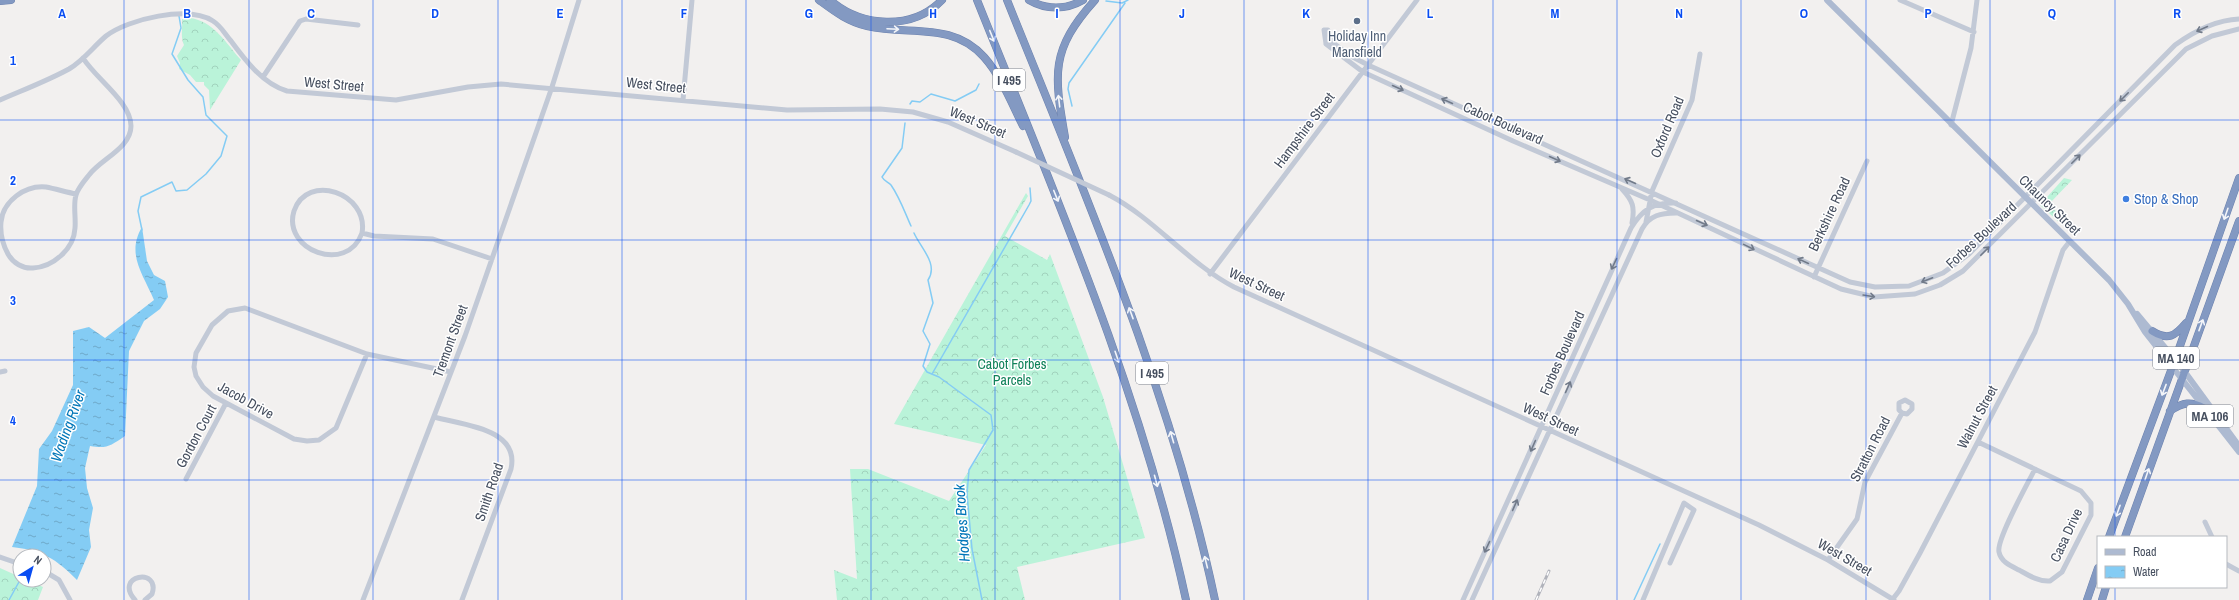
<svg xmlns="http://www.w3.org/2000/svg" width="2239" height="600" font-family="'Archivo Narrow',sans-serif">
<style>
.forest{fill:url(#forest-crowns)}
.water{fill:url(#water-ripples)}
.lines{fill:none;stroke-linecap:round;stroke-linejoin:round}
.stream{stroke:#84ccf4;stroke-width:1.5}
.highway-casing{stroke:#6e83ae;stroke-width:8}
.minor{stroke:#c2c9d6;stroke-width:5}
.major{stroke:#adbad1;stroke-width:6}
.highway{stroke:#8399c2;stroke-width:7}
.rail-casing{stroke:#b1b3bb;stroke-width:3}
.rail{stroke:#fff;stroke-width:1.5;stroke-dasharray:4.5;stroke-linecap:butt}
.minor-bridge{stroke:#c2c9d6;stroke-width:5}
.oneway{stroke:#f3f5f9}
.oneway2{stroke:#717a89}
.grid{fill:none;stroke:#094df2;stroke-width:1;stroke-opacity:0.55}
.service-dot{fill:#5c6f8a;stroke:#fff;stroke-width:1.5}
.shop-dot{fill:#3f7fe0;stroke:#fff;stroke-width:1.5}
.labels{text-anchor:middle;stroke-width:3;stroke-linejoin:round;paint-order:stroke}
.shield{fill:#fff;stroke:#7e848f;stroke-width:1}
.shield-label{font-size:13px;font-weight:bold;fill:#464f5f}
.service-label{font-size:14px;fill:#4e5e75;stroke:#fff}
.street-label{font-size:14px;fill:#464f5f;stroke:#fff}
.shop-label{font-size:14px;fill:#366cbe;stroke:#fff;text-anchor:start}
.park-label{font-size:14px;fill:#0f8259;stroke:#fff}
.water-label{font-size:15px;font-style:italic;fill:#0076b8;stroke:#fff}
.grid-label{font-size:13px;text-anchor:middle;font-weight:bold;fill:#094df2;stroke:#fff;stroke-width:3;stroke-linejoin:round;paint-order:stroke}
</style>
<defs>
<pattern id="forest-crowns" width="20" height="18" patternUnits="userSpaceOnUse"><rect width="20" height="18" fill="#baf3d9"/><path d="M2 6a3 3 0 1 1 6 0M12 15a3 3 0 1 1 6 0" fill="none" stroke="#a1d2bd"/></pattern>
<pattern id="water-ripples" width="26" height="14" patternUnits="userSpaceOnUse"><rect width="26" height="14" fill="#84ccf4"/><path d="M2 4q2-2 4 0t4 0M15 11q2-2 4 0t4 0" fill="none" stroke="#6ea8c9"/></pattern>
</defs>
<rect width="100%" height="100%" fill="#f2f0ef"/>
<path class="forest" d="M 189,18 C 213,20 226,43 241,60 L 210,110 L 209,90 L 204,85 L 204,82 L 196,82 L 190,75 L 179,69 L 180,63 L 177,56 L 184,45 C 180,36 183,28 182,19 Z
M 2064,178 L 2072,180 L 2050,203 L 2061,219 L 2059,222 L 2040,205 Z
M 1026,193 L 1028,196 L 1005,236 L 1047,260 L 1050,254 L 1103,397 L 1145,538 L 1017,567 L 1025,600 L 837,600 L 834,570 L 857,579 L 850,469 L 868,469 L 949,501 L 986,445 L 894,424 Z
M 0,568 L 20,577 L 20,580 L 27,580 L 43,587 L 38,600 L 0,600 Z"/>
<path class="water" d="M 142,227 L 147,261 L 154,275 L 165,281 L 168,297 L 160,309 L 144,321 L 129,351 L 125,436 C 110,446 107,449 90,446 L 85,468 L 87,488 L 93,508 L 89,530 L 91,547 L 77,580 C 57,559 41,550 12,547 L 37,486 L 39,449 L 52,431 L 73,385 L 73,331 L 89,327 L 105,338 L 154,300 C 143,274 126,254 142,227 Z"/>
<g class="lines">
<path class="stream" d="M 1106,1 L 1122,3 L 1128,0
M 910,104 L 912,101 L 920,102 L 931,94 L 955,101 L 976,90 L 979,84
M 1072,106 L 1068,89 L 1069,83 L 1125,3
M 905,123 L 902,148 L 882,177 C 884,181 888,182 891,185 C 900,198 905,213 911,226
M 142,230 L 138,211 L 141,197 L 172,182 L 176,191 L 187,190 L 206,174 L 221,156 L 227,136 L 206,115 L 203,97 L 188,80 L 172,54 L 181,28 L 179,16
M 914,233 C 920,247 939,264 928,280 L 933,303 L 923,331 L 930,344 L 923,366 L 927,372 L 939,377 L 991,415 L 993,430 L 969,470 L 967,494 L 972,549 L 982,600
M 932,374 L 1029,205 L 1031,201 L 1030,188
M 32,556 L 35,549
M 9,600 L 20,580
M 1634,600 L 1660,544"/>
<g class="highway-casing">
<path id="highway" d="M 819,0 C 834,11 848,22 867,26 C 909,36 952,21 984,57 C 1001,76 1012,104 1023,126
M 830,0 C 861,27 912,31 942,0
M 977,0 C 1056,197 1141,392 1186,600
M 1007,0 C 1086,197 1171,392 1215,600
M 1029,0 C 1046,10 1066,10 1083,0
M 0,1 L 11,0
M 1065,137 C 1054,74 1050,50 1095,0
M 2152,331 C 2168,341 2175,336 2186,323
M 2170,411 C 2183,402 2191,401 2204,408
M 2109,537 L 2175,360 L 2239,178
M 2125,537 L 2239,221
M 2087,600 L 2098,568
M 2102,600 L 2106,587"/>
</g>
<path class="minor" d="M 1900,0 L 1974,32
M 1332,42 L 1326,44 L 1324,30 L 1328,30 L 1332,42 L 1349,55 L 1368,65 L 1850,282 L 1875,287 L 1909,286 L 1943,273 L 1969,254 L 2175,45 C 2193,32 2216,20 2239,19
M 1326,44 L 1363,72 L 1513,141 L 1650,200 L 1841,289 L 1874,297 L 1915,294 L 1940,285 L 1963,271 L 2186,49 L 2212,36 L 2239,29
M 263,77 L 300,21 L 306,19 L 358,25
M 0,100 C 23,90 47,81 69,69 C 84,60 93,47 106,36 C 128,19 188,5 213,21 C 221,26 225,34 231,41 C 245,60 263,84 287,91 L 396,100 L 468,87 L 501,84 L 787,110 L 880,109 L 913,112 L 948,122 L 1016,152
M 683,100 L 692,0
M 1951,125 L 1971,48 L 1977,0
M 1622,189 C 1633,201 1635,207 1632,223
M 76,194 C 66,192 56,189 46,187 C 25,185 3,201 1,222 C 0,233 3,245 8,254 C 13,263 23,269 33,268 C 53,267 74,249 75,228 C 76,217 73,205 76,195 C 78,188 85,180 89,175 C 101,159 131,148 131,126 C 131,102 96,79 83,58
M 1109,195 C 1155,219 1188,263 1234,287 L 1759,525 L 1828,560 L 1894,600
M 1646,222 L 1652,191 L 1692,100 L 1700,54
M 362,233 C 347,275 282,250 294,211 C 307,172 369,193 362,233 L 374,236 L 433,239 L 492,259
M 1210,274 L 1417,0
M 1814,277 L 1867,161
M 367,354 L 336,428 L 319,440 L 307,441 L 294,439 L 213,396 L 203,387 L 196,376 L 194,367 L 196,353 L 212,325 L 228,311 L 245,308 L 367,354 L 451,372
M 0,372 L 5,371
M 434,417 C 462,425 520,428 511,469 L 462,600
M 1978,442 L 2081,491 L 2091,503 L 2091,515 L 2062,572 L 2050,581 C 2039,582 2028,575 2019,570 C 2011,566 2001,562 1999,552 C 1996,540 2028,483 2035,469
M 186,479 L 226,403
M 2205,522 L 2212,537
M 0,557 L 20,564
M 1828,560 L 1857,519 L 1865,482 L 1902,413 L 1907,414 L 1912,409 L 1912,404 L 1905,400 L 1899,403 L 1899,410 L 1902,413
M 2226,564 L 2239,571
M 44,571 L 59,580 L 70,600
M 135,600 C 113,575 161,567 152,594 L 145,600
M 363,600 L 465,336 L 552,87 L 579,0
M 1463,600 L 1631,228 C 1642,210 1653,202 1676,203
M 1472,600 L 1642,229 C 1650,215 1661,213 1676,213
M 1643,600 L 1684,503 L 1694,510 L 1670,563
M 1892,600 L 1899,591 L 1920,553 L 2035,332 L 2063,250 L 2070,241"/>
<path class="major" d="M 1827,0 L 2109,280 L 2128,304 L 2145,332 L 2239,452
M 2137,314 L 2182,368 L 2239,446"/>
<use href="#highway" class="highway"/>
<g class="rail-casing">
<path id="rail" d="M 1536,600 L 1549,571"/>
</g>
<use href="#rail" class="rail"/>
<path class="minor-bridge" d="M 1016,152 L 1109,195"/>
</g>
<defs><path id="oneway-shaft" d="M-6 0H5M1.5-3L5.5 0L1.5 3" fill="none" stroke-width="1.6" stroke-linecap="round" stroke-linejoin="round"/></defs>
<g class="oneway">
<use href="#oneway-shaft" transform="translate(893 29) rotate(3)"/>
<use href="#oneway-shaft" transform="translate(992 36) rotate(68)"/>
<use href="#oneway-shaft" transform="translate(1059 101) rotate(-97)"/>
<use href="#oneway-shaft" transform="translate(1056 196) rotate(68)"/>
<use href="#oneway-shaft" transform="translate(2226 214) rotate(109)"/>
<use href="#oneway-shaft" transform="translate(1131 313) rotate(-110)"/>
<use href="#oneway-shaft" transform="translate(2201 325) rotate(-70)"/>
<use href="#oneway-shaft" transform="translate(1117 357) rotate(71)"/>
<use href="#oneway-shaft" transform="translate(2164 390) rotate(111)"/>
<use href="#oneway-shaft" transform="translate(1172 437) rotate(-106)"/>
<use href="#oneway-shaft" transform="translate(2147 474) rotate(-71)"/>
<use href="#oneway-shaft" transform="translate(1156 481) rotate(75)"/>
<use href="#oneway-shaft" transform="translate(2118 511) rotate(110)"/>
<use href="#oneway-shaft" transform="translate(1206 562) rotate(-104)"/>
</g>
<g class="oneway2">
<use href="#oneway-shaft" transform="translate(2202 29) rotate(156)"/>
<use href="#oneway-shaft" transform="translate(1398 88) rotate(24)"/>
<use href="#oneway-shaft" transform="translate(2124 97) rotate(135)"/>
<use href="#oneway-shaft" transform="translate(1447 101) rotate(-156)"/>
<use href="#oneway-shaft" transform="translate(1555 159) rotate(24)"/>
<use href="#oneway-shaft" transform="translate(2076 159) rotate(-45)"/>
<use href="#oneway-shaft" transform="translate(1630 181) rotate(-156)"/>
<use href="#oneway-shaft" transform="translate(1702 223) rotate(24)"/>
<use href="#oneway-shaft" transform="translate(1749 247) rotate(26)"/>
<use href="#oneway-shaft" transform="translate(1985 251) rotate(-45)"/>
<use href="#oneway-shaft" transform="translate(1803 261) rotate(-155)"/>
<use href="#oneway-shaft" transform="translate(1614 264) rotate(115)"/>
<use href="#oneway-shaft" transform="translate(1927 280) rotate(159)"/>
<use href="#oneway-shaft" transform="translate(1869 296) rotate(9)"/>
<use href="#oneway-shaft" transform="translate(1568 387) rotate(-66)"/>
<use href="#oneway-shaft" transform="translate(1533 446) rotate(114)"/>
<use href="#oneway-shaft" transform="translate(1515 505) rotate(-66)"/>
<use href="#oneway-shaft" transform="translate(1487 547) rotate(115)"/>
</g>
<path class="grid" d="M 124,0 L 124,600M 249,0 L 249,600M 373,0 L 373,600M 498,0 L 498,600M 622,0 L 622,600M 746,0 L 746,600M 871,0 L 871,600M 995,0 L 995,600M 1120,0 L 1120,600M 1244,0 L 1244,600M 1368,0 L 1368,600M 1493,0 L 1493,600M 1617,0 L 1617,600M 1741,0 L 1741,600M 1866,0 L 1866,600M 1990,0 L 1990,600M 2115,0 L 2115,537M 0,120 L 2239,120M 0,240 L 2239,240M 0,360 L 2239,360M 0,480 L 2239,480M 2115,587 L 2115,600"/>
<circle class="service-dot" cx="1357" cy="21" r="4"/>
<circle class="shop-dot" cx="2126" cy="199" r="4"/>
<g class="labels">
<g class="shield">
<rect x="993" y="69" width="32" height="22" rx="3"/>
<rect x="2153" y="347" width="46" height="22" rx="3"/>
<rect x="1136" y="362" width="32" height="22" rx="3"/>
<rect x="2187" y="405" width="46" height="22" rx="3"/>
</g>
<g class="shield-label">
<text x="1009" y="85">I 495</text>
<text x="2176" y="363">MA 140</text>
<text x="1152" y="378">I 495</text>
<text x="2210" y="421">MA 106</text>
</g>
<g class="service-label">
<text x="1357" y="41">Holiday Inn<tspan x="1357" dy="16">Mansfield</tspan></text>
</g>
<g class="street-label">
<text transform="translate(334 84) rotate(5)" y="5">West Street</text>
<text transform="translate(656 85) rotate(6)" y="5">West Street</text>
<text transform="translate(978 122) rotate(23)" y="5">West Street</text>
<text transform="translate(1503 123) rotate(24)" y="5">Cabot Boulevard</text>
<text transform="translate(1667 127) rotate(-67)" y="5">Oxford Road</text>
<text transform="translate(1304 130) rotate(-53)" y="5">Hampshire Street</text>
<text transform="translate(2050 205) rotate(44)" y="5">Chauncy Street</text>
<text transform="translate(1829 214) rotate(-65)" y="5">Berkshire Road</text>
<text transform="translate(1981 235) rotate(-43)" y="5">Forbes Boulevard</text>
<text transform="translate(1257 284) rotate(25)" y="5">West Street</text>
<text transform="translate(450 341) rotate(-70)" y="5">Tremont Street</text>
<text transform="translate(1562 353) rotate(-66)" y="5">Forbes Boulevard</text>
<text transform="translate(246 400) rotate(29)" y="5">Jacob Drive</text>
<text transform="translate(1977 417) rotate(-62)" y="5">Walnut Street</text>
<text transform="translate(1551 419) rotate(25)" y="5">West Street</text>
<text transform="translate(196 436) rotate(-62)" y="5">Gordon Court</text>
<text transform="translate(1870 449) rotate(-63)" y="5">Stratton Road</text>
<text transform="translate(489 492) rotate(-71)" y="5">Smith Road</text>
<text transform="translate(2066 535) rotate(-65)" y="5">Casa Drive</text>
<text transform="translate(1845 557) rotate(30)" y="5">West Street</text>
</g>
<g class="shop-label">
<text x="2134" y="204">Stop &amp; Shop</text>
</g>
<g class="park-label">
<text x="1012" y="369">Cabot Forbes<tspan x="1012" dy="16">Parcels</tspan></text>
</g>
<g class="water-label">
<text transform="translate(68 426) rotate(-70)" y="5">Wading River</text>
<text transform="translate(962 523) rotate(-94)" y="5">Hodges Brook</text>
</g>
</g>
<g class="grid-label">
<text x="62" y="18">A</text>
<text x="187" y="18">B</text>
<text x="311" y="18">C</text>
<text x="435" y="18">D</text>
<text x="560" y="18">E</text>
<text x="684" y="18">F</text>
<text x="809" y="18">G</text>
<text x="933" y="18">H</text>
<text x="1057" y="18">I</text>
<text x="1182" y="18">J</text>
<text x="1306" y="18">K</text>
<text x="1430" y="18">L</text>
<text x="1555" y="18">M</text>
<text x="1679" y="18">N</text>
<text x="1804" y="18">O</text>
<text x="1928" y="18">P</text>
<text x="2052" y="18">Q</text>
<text x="2177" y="18">R</text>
<text x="13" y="65">1</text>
<text x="13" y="185">2</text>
<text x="13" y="305">3</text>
<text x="13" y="425">4</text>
</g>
<rect x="2097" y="536" width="130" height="52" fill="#ffffff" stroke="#b5b9bf"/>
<rect x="2105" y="549" width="20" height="6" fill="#adbad1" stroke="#b5b9bf"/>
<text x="2133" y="556" font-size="12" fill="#464f5f">Road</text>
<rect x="2105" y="566" width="20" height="12" fill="url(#water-ripples)" stroke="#b5b9bf"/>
<text x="2133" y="576" font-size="12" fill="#464f5f">Water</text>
<g transform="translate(32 568) rotate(37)"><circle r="19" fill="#ffffff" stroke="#b5b9bf"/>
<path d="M0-3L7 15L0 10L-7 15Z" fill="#094df2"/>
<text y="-6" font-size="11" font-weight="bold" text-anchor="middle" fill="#464f5f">N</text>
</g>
</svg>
